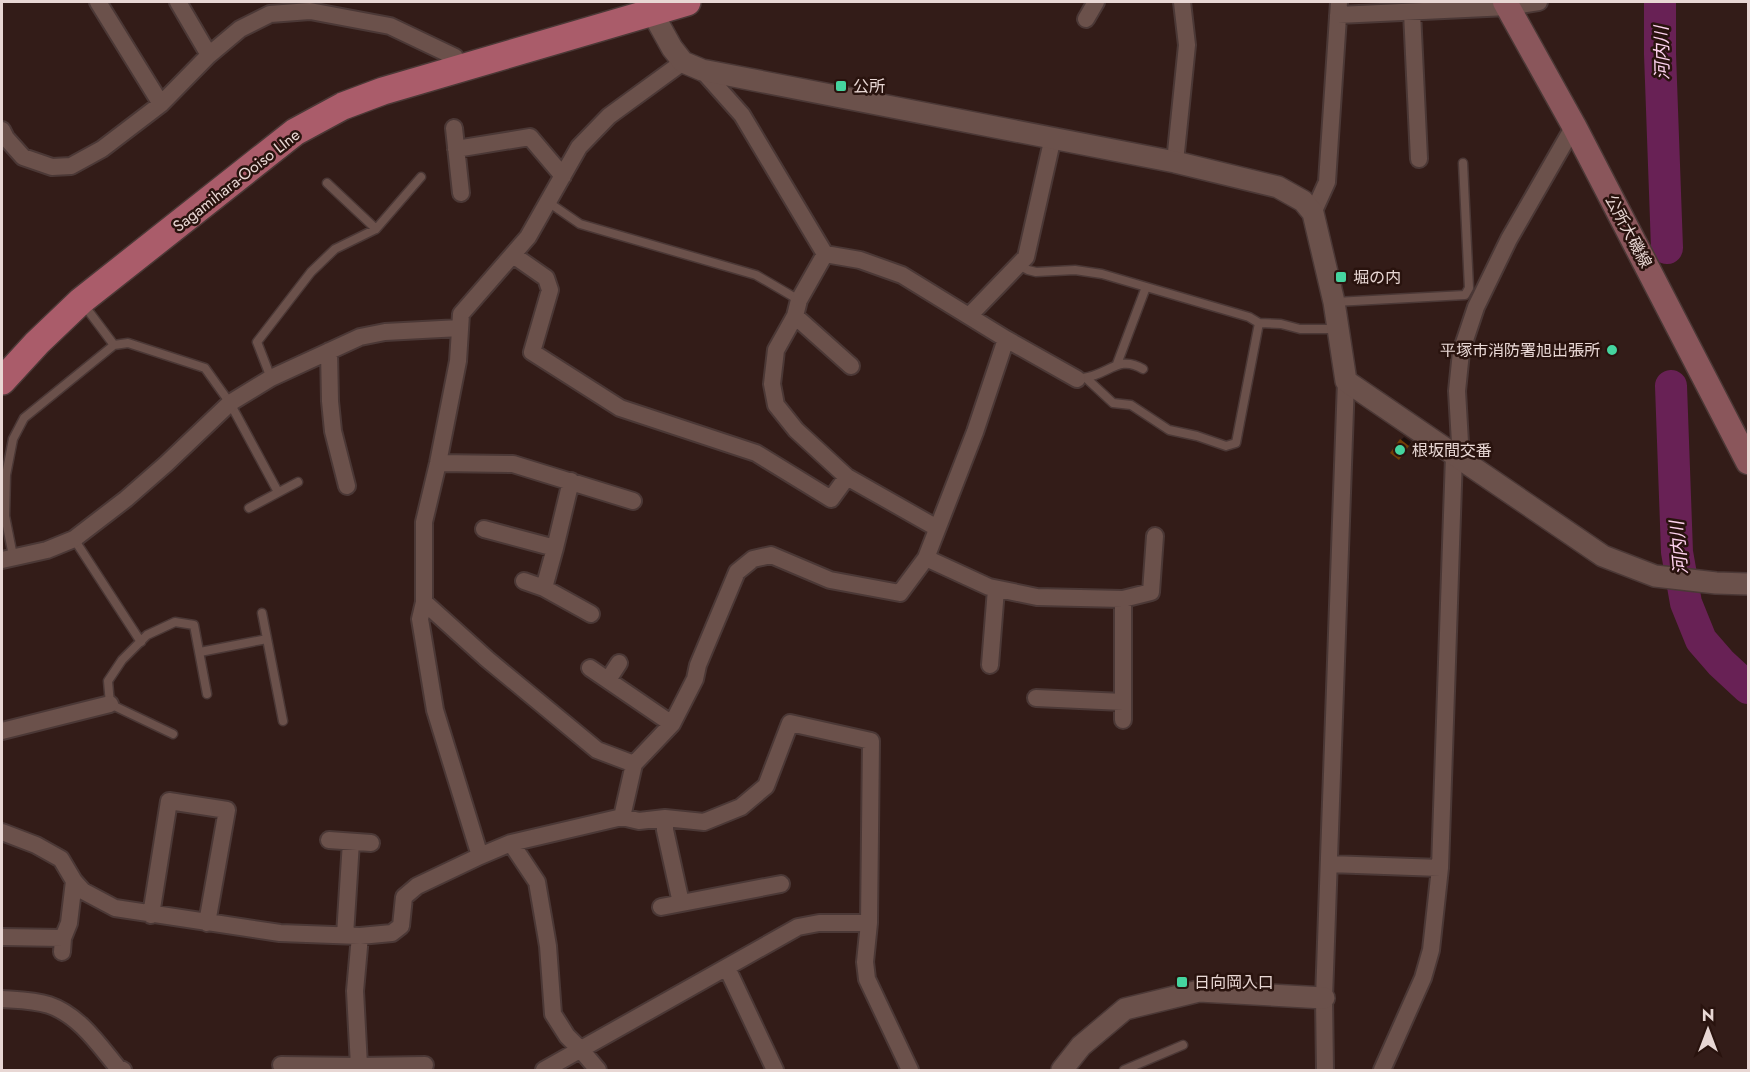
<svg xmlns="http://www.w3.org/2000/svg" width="1750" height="1072" font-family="Jost,'Noto Sans JP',sans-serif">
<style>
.shadow{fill:#0007}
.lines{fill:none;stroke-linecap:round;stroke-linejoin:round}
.river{stroke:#682155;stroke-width:32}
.building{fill:#723d06}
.service-casing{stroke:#4b3836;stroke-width:11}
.minor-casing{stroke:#4b3836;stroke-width:20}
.tertiary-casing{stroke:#4b3836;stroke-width:24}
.secondary-casing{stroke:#4b3836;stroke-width:27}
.primary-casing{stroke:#4b3836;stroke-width:30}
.service{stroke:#6b514b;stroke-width:8}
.minor{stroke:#6b514b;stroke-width:16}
.tertiary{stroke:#6b514b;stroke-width:21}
.secondary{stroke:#8a565b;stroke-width:24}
.primary{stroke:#aa5c6a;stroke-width:27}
.poi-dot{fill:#45d49f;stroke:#29130e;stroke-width:2}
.labels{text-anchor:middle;stroke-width:5;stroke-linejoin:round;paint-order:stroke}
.poi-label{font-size:16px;fill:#e8d7d4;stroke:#29130e;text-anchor:start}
.street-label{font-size:16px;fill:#e8d7d4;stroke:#29130e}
.water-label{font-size:18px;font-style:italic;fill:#fed3ef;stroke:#29130e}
</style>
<rect width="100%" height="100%" fill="#331c18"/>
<path class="shadow" d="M 1404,437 L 1411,442 L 1403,454 L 1401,440 Z"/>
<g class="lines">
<path class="river" d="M 1660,2 L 1660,54 L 1667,248
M 1671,386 L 1677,552 L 1686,603 L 1701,640 L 1721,663 L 1748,688"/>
</g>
<path class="building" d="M 1400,439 L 1409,446 L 1399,460 L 1390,453 Z"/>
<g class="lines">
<g class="service-casing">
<path id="service" d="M 327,183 L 376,229
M 548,202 L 580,224 L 756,275 L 799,300
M 1018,265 L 1028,270 L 1036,272 L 1075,270 L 1102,274 L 1249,317 L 1259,323 L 1281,324 L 1300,329 L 1337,329
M 1335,302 L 1465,295 L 1469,288 L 1463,163
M 84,305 L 114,345
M 1117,364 L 1146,287
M 271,378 L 257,342 L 311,272 L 335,249 L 376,229 L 421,177
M 1083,378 C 1109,375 1118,354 1143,369
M 1086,378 L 1113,403 L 1131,405 L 1169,430 L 1197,436 L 1226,446 L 1236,443 L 1259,323
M 249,508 L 298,482
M 74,539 L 141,642
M 13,556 L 5,516 L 6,475 L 13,439 L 24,418 L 114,345 L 128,343 L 205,368 L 230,403 L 278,492
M 262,613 L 283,721
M 200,652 L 267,639
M 173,734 L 110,704 L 108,681 L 122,660 L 147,635 L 175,622 L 194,625 L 207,694
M 1124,1070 L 1183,1045"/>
</g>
<g class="minor-casing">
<path id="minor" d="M 98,2 L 161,104
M 178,2 L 209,55
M 1412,12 L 1419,159
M 1338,15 L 1508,7 L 1539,2
M 1086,19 L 1096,2
M 702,70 L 742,115 L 825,254 L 860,260 L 902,275 L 1006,339 L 1077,379
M 454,128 L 461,193
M 2,130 L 6,138 L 23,157 L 52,167 L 71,166 L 102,149 L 161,104 L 209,55 L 240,29 L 270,14 L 310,11 L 390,26 L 455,57 L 459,67
M 456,149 L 530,137 L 563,176
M 1175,162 L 1187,45 L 1182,2
M 1313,213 L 1327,182 L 1339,2
M 825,254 L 799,300 L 795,316 L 776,350 L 772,384 L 776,405 L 796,430 L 847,477 L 937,528
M 513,255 L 546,278 L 550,290 L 532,352 L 620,408 L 756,453 L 831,499 L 847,477
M 795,316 L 851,366
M 969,316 L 1026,257 L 1053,137
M 329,351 L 330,401 L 333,431 L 347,486
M 1461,460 L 1457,391 L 1461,352 L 1476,307 L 1509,239 L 1574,126
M 438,463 L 513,464 L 633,501
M 484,529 L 555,548
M 926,558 L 989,587 L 1037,597 L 1123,599 L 1151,592 L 1155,536
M 2,560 L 47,550 L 74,539 L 126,499 L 166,464 L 230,403 L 271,378 L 360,337 L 385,332 L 460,328
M 524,581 L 544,588 L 591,614
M 544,588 L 555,548 L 571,481
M 1123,599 L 1123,720
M 424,602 L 487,659 L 597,750 L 634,764
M 990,665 L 996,589
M 590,668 L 672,724
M 608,680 L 619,663
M 1036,698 L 1123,702
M 2,731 L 110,704
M 622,817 L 634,764 L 672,724 L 695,679 L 698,665 L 737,572 L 753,559 L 771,555 L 830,580 L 900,593 L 926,558 L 975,432 L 1006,339
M 665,818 L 665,830 L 681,903
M 2,832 L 36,845 L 61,859 L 74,881 L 83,891 L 115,908 L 280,933 L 360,936 L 392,933 L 401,926 L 404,897 L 417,886 L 480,856 L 511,843 L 622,817 L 639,821 L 665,818 L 704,822 L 741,807 L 766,786 L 790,723 L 871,741 L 869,923 L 865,962 L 867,979 L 910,1070
M 329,840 L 371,843
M 511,843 L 537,882 L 548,946 L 553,1014 L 567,1036 L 581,1050 L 598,1070
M 480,856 L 435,710 L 420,619 L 424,602 L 424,522 L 438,463 L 458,361 L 461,314 L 528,237 L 579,147 L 609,116 L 683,62
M 1329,864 L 1440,868
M 661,907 L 781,884
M 151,915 L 169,801 L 227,810 L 207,923
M 345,935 L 351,842
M 2,937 L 63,938
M 62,952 L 63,938 L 69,923 L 74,881
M 727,968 L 775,1070
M 2,999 C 17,1000 34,1000 49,1005 C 79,1015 99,1045 118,1068 L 123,1070
M 281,1065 L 359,1066 L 425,1065
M 359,1066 L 355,991 L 360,936
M 544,1070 L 798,927 L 819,923 L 869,923
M 1325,1070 L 1324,998 L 1346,381
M 1382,1070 L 1423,978 L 1431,950 L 1440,868 L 1454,456"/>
</g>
<g class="tertiary-casing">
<path id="tertiary" d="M 652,12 L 672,48 L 683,62 L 702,70 L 1175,162 L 1278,187 L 1303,201 L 1313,213 L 1334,302 L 1346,381 L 1603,556 L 1655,576 L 1716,583 L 1748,584
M 1062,1070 L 1081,1046 L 1125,1009 L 1199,991 L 1324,998"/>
</g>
<g class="secondary-casing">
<path id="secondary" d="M 1505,2 L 1574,126 L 1748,462"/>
</g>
<g class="primary-casing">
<path id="primary" d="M 2,381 L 37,343 L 81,301 L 295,132 L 343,106 L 383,91 L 687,2"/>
</g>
<use href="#service" class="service"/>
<use href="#minor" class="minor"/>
<use href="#tertiary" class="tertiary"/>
<use href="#secondary" class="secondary"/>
<use href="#primary" class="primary"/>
</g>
<g class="poi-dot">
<rect x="835" y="80" width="12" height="12" rx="3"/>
<rect x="1335" y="271" width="12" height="12" rx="3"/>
<circle cx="1612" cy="350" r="6"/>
<circle cx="1400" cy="450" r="6"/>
<rect x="1176" y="976" width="12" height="12" rx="3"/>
</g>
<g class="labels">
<g class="poi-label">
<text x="853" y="92">公所</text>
<text x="1353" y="283">堀の内</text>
<text x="1600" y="356" text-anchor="end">平塚市消防署旭出張所</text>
<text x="1412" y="456">根坂間交番</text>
<text x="1194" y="988">日向岡入口</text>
</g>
<g class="street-label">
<text transform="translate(236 180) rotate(-38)" y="6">Sagamihara-Ooiso LIne</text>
<text transform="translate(1629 231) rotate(62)" y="6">公所大磯線</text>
</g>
<g class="water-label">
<text transform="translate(1662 53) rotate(-91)" y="6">河内川</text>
<text transform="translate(1679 548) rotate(-95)" y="6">河内川</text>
</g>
</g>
<rect width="1750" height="1072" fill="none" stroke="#e8d7d4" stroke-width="6"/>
<g transform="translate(1708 1030)" stroke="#29130e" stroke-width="4.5" paint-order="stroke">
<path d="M0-4.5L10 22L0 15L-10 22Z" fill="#e8d7d4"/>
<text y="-9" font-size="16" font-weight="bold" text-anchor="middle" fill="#e8d7d4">N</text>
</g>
</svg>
